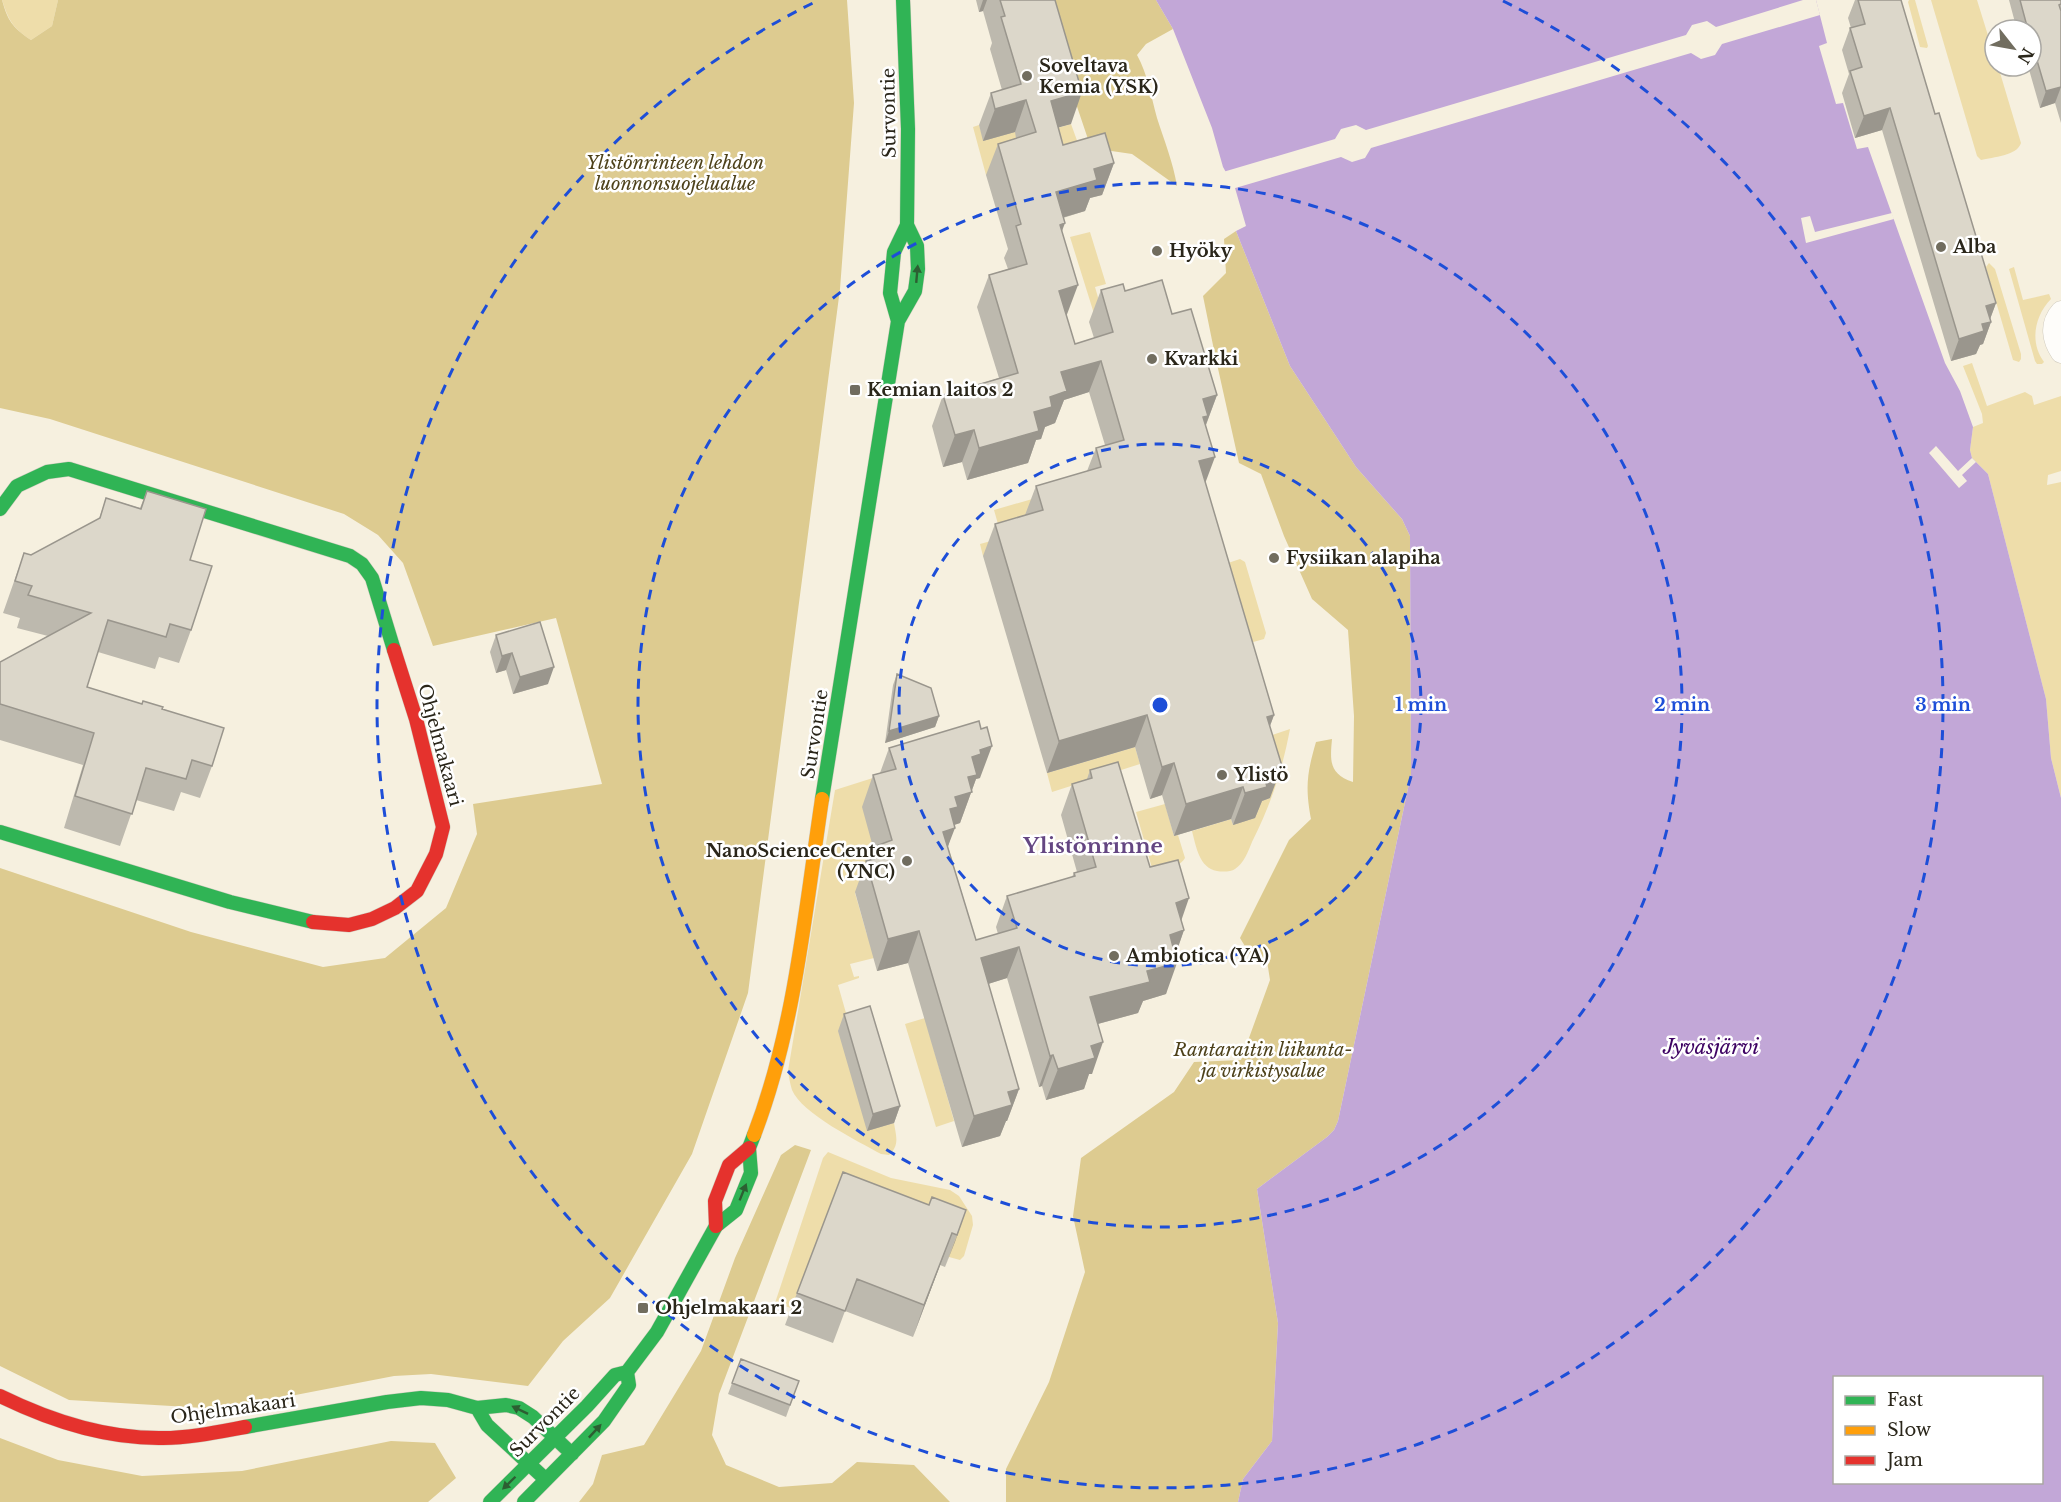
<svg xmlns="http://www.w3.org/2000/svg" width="2061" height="1502" font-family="'Libre Baskerville',serif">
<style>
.green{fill:#eda}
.forest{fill:#ddcb90}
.water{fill:#c2a7d7;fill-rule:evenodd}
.pier{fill:#f6f0df}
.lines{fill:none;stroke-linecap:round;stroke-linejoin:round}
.street-casing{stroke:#d0cbbe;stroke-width:21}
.fast-casing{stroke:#d0cbbe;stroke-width:15}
.slow-casing{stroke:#d0cbbe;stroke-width:15}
.jam-casing{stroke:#d0cbbe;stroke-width:15}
.street{stroke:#fefdfa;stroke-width:20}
.fast{stroke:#30b455;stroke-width:14}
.slow{stroke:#ff9f0a;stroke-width:14}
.jam{stroke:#e5322d;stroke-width:14}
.wall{fill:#bdb9ae}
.shaded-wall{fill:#9a968d}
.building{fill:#dcd7ca;stroke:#9a968d;stroke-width:1.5}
.oneway{fill:#2c5f32}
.ring{fill:none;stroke:#1d4ed8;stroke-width:3;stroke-dasharray:10 8}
.poi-dot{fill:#716d5f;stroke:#fff;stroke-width:2}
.labels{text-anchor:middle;stroke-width:5;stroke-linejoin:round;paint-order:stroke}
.poi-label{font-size:18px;font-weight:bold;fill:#2a261a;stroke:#fff;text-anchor:start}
.street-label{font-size:18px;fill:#2a261a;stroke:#fff}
.park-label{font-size:18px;font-style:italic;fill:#4e421b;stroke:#fff}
.water-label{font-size:20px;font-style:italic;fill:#3e0363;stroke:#fff}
.quarter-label{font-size:21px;font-weight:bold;fill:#644682;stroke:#fff}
.centre{fill:#1d4ed8;stroke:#fff;stroke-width:3}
.ring-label{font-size:18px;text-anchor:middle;font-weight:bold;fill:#1d4ed8;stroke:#fff;stroke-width:5;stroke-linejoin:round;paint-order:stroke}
</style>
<rect width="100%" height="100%" fill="#f6f0df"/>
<path class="green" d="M 2,0 L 58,0 L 52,26 L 31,40 C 12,27 9,21 2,0 Z
M 1909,0 L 1915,0 L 1928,46 L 1927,48 L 1920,47 L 1908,2 Z
M 1931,0 L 1977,0 L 1995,58 L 1995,66 L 1998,66 L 2021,143 C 2017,156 1993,157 1981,160 L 1977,156 Z
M 991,122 L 1037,134 L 1071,124 L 1079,146 L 986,175 L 973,127 L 979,125 L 984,141 Z
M 1090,232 L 1106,284 L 1095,287 L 1104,318 L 1096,320 L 1070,237 Z
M 1989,263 L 1995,269 L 2021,354 L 2021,359 L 2019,362 L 2013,360 L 1987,271 L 1986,267 Z
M 2014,267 L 2023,300 L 2049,294 L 2051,299 C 2035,315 2029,342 2044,362 L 2042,364 L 2037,364 L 2035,361 L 2009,269 Z
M 1972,363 L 1987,406 L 2025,392 L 2032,396 L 2034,405 L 2061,396 L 2061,471 L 2048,475 L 2047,485 L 2061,482 L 2061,798 L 2051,758 L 2046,699 L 1988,474 L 1972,458 L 1970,450 L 1973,427 L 1983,423 L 1982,414 L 1963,366 Z
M 1077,486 L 1031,542 L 983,556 L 980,544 L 1002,538 L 994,510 Z
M 1240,559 L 1245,562 L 1266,633 L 1264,639 L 1239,646 L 1222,565 Z
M 1290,729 C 1282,771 1271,804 1252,842 C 1248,852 1244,863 1235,869 C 1231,872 1222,872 1217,871 C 1199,868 1196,846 1192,831 L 1231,819 L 1233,825 L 1251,804 L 1270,798 L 1269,736 Z
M 1135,747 L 1140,764 L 1052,792 L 1047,773 Z
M 876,777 L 881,872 L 862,890 L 855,893 L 867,935 L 882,956 L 850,964 L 854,977 L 859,976 L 859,978 L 838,985 L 850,1027 L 867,1130 L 894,1123 C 896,1136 900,1145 889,1155 L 881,1154 C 858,1141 802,1114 792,1090 C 790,1084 789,1077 788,1071 L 835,790 Z
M 1165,804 L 1174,836 L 1178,835 L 1185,858 C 1180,867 1162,872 1152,868 L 1136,812 Z
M 925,1018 L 954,1121 L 936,1127 L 905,1024 Z
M 828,1152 L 891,1178 L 950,1190 L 959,1196 L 972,1216 L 973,1225 L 964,1256 L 960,1260 L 949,1257 L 791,1308 L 775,1303 L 823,1158 Z"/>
<path class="forest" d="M 0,0 L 2,0 C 8,21 12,27 31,40 L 52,26 L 58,0 L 847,0 L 854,103 L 840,289 L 748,993 L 692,1154 L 610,1298 L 563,1341 L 528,1386 L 431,1374 L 394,1376 L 223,1409 L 69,1400 L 0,1366 L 0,868 L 191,932 L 323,967 L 385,958 L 446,908 L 477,834 L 473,804 L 602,784 L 556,618 L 433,646 L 403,563 L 378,535 L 344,514 L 50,419 L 0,408 Z
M 1041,0 L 1156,0 L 1173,29 L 1146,44 L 1137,55 C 1148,75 1151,96 1157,118 C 1164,140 1173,162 1177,186 L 1132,154 L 1091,148 Z
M 1236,231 L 1290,366 L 1356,467 L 1402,519 L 1410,536 L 1411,774 L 1338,1121 L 1334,1130 L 1327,1137 L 1257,1189 L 1278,1323 L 1272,1441 L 1243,1479 L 1238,1502 L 1006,1502 L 1006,1469 L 1049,1382 L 1085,1272 L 1073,1216 L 1081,1158 L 1174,1092 L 1194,1062 L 1241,1060 L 1270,980 L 1267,961 L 1254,961 L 1240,938 L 1289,840 L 1311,819 C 1305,787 1307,773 1316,742 L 1332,739 C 1330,761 1329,774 1353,782 L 1354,716 L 1348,630 L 1312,599 L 1284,536 L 1261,474 L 1239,463 L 1215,355 L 1203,296 L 1226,273 L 1224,239 Z
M 795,1145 L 811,1150 L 719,1394 L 712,1435 L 726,1465 L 779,1487 L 832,1483 L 857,1462 L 914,1465 L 950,1502 L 579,1502 L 593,1484 L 602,1455 L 644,1445 L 701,1351 L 735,1258 L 781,1155 Z
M 0,1438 L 58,1460 L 142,1476 L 242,1471 L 391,1441 L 435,1443 L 456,1478 L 428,1502 L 0,1502 Z"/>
<path class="water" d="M 1156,0 L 1816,0 L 1827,43 L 1819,46 L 1836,104 L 1843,103 L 1857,149 L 1868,147 L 1945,363 L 1960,391 L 1973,427 L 1970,450 L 1972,458 L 1988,474 L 2046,699 L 2051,758 L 2061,798 L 2061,1502 L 1238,1502 L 1243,1479 L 1272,1441 L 1278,1323 L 1257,1189 L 1327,1137 L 1334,1130 L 1338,1121 L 1411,774 L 1410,536 L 1402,519 L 1356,467 L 1290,366 L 1236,231 L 1246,226 L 1235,188 L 1223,167 L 1212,128 L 1173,29 ZM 1834,1378 L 2042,1378 L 2042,1482 L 1834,1482 Z"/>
<path class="pier" d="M 1803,0 L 1816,0 L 1820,15 L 1722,44 L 1715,55 L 1701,59 L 1691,53 L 1371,148 L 1365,158 L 1352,162 L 1341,157 L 1232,189 L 1223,172 L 1335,139 L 1341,129 L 1356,125 L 1366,130 L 1686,35 L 1692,25 L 1707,21 L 1716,27 Z
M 1892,213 L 1894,219 L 1806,243 L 1801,218 L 1810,216 L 1815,232 Z
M 1936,446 L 1958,471 L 1972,458 L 1976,462 L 1962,475 L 1967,481 L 1959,488 L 1929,453 Z"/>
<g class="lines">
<g class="street-casing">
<path id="street" d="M 2061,311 C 2049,324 2052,340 2061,353"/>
</g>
<g class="fast-casing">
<path id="fast" d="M 898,321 L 890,293 L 894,252 L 907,225 L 908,129 L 903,0
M 0,509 L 17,486 L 47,472 L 69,469 L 350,556 L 362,564 L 372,578 L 394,650
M 822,799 L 898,321 L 915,291 L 918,269 L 917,246 L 907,225
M 0,832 L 230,902 L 313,922
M 477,1408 L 487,1425 L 542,1476
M 245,1427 L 387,1402 L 421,1398 L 448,1400 L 477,1408 L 506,1405 L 519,1408 L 533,1417 L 572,1454
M 490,1502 L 587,1406 L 615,1375 L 627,1372 L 657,1332 L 716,1226 L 736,1210 L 751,1173 L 749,1148 L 754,1135
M 524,1502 L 604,1421 L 629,1385 L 627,1372"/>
</g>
<g class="slow-casing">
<path id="slow" d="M 754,1135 C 795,1028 805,912 822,799"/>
</g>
<g class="jam-casing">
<path id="jam" d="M 313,922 L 349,925 L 372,919 L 395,908 L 417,891 L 436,854 L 443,827 L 416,719 L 394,650
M 716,1226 L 715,1201 L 729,1165 L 749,1148
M 0,1396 C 51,1421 105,1439 163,1438 C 190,1438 218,1432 245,1427"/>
</g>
<use href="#street" class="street"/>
<use href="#fast" class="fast"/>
<use href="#slow" class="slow"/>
<use href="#jam" class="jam"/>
</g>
<path class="wall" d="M 976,0 L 1055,0 L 1071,124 L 1058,127 L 1063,145 L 1114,163 L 1102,195 L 1090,198 L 1085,211 L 1063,218 L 1062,232 L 1066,316 L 1075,344 L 1094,338 L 1089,322 L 1101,290 L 1125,291 L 1172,314 L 1217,395 L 1206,425 L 1205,483 L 1274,715 L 1270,726 L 1270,798 L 1262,801 L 1255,818 L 1233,825 L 1231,819 L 1174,836 L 1162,795 L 1150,799 L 1135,747 L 1047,773 L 983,556 L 995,524 L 1025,515 L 1036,486 L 1087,471 L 1096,448 L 1105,445 L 1089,392 L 1064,400 L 1055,423 L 1045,427 L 1041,439 L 1036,440 L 1028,463 L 967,480 L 962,462 L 943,467 L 932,426 L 943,395 L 999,378 L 977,307 L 989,275 L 1008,269 L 1004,258 L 1008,249 L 986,175 L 998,144 L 1016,138 L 1015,132 L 983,141 L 979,125 L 991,93 L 1002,90 L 990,49 L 992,43 L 983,11 L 979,12 Z
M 1855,0 L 1901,0 L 1935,114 L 1996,303 L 1990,319 L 1991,322 L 1983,344 L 1980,345 L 1976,354 L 1951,361 L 1882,130 L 1855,138 L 1842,93 L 1849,74 L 1842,50 L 1850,28 L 1851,28 L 1848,18 Z
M 2009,0 L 2061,0 L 2061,123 L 2055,103 L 2040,108 L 2028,66 L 2031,66 L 2031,30 L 2017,30 Z
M 147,491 L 190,560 L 191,630 L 179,663 L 159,657 L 155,669 L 98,652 L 87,687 L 142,704 L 162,709 L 212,766 L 200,798 L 181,792 L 174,811 L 136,800 L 120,846 L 64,828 L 83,765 L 0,740 L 0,662 L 48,636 L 17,628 L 20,618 L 3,613 L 24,553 L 31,555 L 99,519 L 106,498 L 140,508 Z
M 496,635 L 548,684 L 513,694 L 506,670 L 496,673 L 490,652 Z
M 897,674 L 939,716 L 935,727 L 885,743 L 893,685 Z
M 889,748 L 980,778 L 976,779 L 960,823 L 954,825 L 948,847 L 976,940 L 998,934 L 996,927 L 1007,896 L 1072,877 L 1074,873 L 1077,872 L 1061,815 L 1072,784 L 1087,779 L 1090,770 L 1150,867 L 1181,920 L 1184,930 L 1175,955 L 1166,994 L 1143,1001 L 1138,1013 L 1098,1024 L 1092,1074 L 1089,1074 L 1084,1089 L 1046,1100 L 1042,1086 L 1039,1087 L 1007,978 L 988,984 L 1019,1089 L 1007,1121 L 1006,1121 L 1000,1136 L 962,1147 L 908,963 L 877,971 L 855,892 L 871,848 L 873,847 L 862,807 L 873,775 L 880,773 Z
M 844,1014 L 900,1106 L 894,1123 L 867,1131 L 838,1031 Z
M 929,1205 L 966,1210 L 945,1267 L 940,1265 L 913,1337 L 845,1311 L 833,1343 L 785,1325 L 797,1293 Z
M 741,1359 L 799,1381 L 786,1417 L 728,1394 Z"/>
<path class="shaded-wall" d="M 983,0 L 987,0 L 983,11 L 979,12 Z
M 2061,87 L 2055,103 L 2040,108 L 2046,91 Z
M 1082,92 L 1071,124 L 1039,133 L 1051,101 Z
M 1026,100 L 1015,132 L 983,141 L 995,109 Z
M 1890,108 L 1882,130 L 1855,138 L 1864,116 Z
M 1114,163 L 1102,195 L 1090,198 L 1085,211 L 1044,223 L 1056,192 L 1094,169 Z
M 1065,223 L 1053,255 L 1060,225 Z
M 1078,285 L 1066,317 L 1059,291 Z
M 1996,303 L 1989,322 L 1991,322 L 1983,344 L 1980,345 L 1976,354 L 1951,361 L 1959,339 L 1986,306 Z
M 1101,361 L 1089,392 L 1064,400 L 1055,423 L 1045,427 L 1041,439 L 1036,440 L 1028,463 L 967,480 L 979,448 L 1034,412 L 1061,372 Z
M 1217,395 L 1205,427 L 1204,427 L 1203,399 Z
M 974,430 L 962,462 L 943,467 L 955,435 Z
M 1215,457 L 1203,489 L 1199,461 Z
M 512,653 L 506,670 L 496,673 L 502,656 Z
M 554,667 L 548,684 L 513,694 L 520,677 Z
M 1147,715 L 1135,747 L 1047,773 L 1059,741 Z
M 1274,715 L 1262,747 L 1267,717 Z
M 939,716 L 935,727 L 885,743 L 889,731 Z
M 992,746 L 980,778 L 976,779 L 960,823 L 951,826 L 955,828 L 943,859 L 938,840 L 955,797 L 972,757 L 980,750 Z
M 1174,763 L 1162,795 L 1150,799 L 1162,767 Z
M 1282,766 L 1270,798 L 1262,801 L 1255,818 L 1233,825 L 1245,793 L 1263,772 Z
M 1243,787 L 1231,819 L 1174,836 L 1186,804 Z
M 1189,898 L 1178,930 L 1176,903 Z
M 1184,930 L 1173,962 L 1170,935 Z
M 919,931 L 908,963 L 877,971 L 888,939 Z
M 1019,947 L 1007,978 L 969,990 L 981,958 Z
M 1177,963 L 1166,994 L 1143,1001 L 1138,1013 L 1079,1029 L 1090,997 L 1147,971 Z
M 1103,1042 L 1092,1074 L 1089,1074 L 1084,1089 L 1046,1100 L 1058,1069 L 1091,1046 Z
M 1053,1055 L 1042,1086 L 1039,1087 L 1050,1056 Z
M 1019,1089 L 1007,1121 L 1006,1121 L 1000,1136 L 962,1147 L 974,1116 L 1008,1092 Z
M 900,1106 L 894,1123 L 867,1131 L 873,1114 Z
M 966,1210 L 955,1242 L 945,1267 L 957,1235 Z
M 952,1233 L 913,1337 L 924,1305 Z"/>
<path class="building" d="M 1000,0 L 1055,0 L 1082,92 L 1051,101 L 1063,145 L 1105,133 L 1114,163 L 1094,169 L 1097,180 L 1056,192 L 1065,223 L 1060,225 L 1078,285 L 1059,291 L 1075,344 L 1113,332 L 1101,290 L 1123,284 L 1125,291 L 1162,280 L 1172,314 L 1191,309 L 1217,395 L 1203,399 L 1208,416 L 1203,417 L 1215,457 L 1199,461 L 1274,715 L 1267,717 L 1282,766 L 1263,772 L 1267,787 L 1245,793 L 1243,787 L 1186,804 L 1174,763 L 1162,767 L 1147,715 L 1059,741 L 995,524 L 1043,510 L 1036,486 L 1101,467 L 1096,448 L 1124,440 L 1101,361 L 1061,372 L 1067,391 L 1050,397 L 1052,407 L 1034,412 L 1039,431 L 979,448 L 974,430 L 955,435 L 943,395 L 1018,373 L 989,275 L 1027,264 L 1016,226 L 1021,224 L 998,144 L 1036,132 L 1026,100 L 995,109 L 991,93 L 1021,84 L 1001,17 L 1005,16 Z
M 1858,0 L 1901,0 L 1935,114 L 1939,113 L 1996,303 L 1986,306 L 1991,322 L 1982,324 L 1984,331 L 1959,339 L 1890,108 L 1864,116 L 1850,71 L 1862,67 L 1850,28 L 1865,24 Z
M 2020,0 L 2061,0 L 2061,4 L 2059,5 L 2061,11 L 2061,87 L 2046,91 L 2031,40 L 2031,30 L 2028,30 Z
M 147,491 L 206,509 L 190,560 L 212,566 L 191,630 L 170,624 L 166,637 L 108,620 L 87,687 L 142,704 L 143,701 L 163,707 L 162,709 L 224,728 L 212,766 L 192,760 L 186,779 L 146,768 L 132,814 L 75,796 L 94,733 L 0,704 L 0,662 L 91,613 L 28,595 L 32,586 L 15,581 L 24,553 L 31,555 L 100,518 L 106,498 L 141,509 Z
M 540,622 L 554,667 L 520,677 L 512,653 L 502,656 L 496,635 Z
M 897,674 L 931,688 L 939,716 L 889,731 Z
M 979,721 L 981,729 L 987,727 L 992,746 L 980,750 L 981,754 L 972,757 L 977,775 L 968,777 L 972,792 L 955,797 L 958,807 L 950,809 L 955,828 L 943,832 L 976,940 L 1017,928 L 1007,896 L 1075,876 L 1074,873 L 1096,867 L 1072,784 L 1092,778 L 1090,770 L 1118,762 L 1150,867 L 1178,860 L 1189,898 L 1176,903 L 1184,930 L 1170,935 L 1177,963 L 1147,971 L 1150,982 L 1090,997 L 1103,1042 L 1091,1046 L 1095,1058 L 1058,1069 L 1053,1055 L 1050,1056 L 1019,947 L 981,958 L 1019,1089 L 1008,1092 L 1012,1105 L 974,1116 L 919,931 L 888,939 L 866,861 L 874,859 L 871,848 L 892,840 L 873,775 L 896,769 L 889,748 Z
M 870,1006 L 900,1106 L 873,1114 L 844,1014 Z
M 843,1172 L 929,1205 L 932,1197 L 966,1210 L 957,1235 L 952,1233 L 924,1305 L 857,1279 L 845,1311 L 797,1293 Z
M 741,1359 L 799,1381 L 790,1405 L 732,1383 Z"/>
<defs><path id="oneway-solid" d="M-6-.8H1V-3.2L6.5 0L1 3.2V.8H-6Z" transform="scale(1.5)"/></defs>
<g class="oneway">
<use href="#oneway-solid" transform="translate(917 274) rotate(-85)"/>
<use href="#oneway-solid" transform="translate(743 1192) rotate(-68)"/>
<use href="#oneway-solid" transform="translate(520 1410) rotate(-154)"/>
<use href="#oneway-solid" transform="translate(595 1431) rotate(-47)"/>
<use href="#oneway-solid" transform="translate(509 1483) rotate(136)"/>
</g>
<g class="ring">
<circle cx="1160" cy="705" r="261"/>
<circle cx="1160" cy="705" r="522"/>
<path d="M1503 1A783 783 0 1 1 817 1"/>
</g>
<g class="poi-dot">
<circle cx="1027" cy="76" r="6"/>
<circle cx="1941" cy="247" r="6"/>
<circle cx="1157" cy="251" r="6"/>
<circle cx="1152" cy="359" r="6"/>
<rect x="849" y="384" width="12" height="12" rx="3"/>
<circle cx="1274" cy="558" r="6"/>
<circle cx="1222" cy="775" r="6"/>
<circle cx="907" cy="861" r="6"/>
<circle cx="1114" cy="956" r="6"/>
<rect x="637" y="1302" width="12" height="12" rx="3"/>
</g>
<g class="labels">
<g class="poi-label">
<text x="1039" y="72">Soveltava<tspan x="1039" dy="21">Kemia (YSK)</tspan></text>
<text x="1953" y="253">Alba</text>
<text x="1169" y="257">Hyöky</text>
<text x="1164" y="365">Kvarkki</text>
<text x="867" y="396">Kemian laitos 2</text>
<text x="1286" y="564">Fysiikan alapiha</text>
<text x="1234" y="781">Ylistö</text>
<text x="895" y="857" text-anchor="end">NanoScienceCenter<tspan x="895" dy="21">(YNC)</tspan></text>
<text x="1126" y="962">Ambiotica (YA)</text>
<text x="655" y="1314">Ohjelmakaari 2</text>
</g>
<g class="street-label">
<text transform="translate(889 113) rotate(-91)" y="6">Survontie</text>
<text transform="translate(815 734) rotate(-81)" y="6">Survontie</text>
<text transform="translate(440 745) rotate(75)" y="6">Ohjelmakaari</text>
<text transform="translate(233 1409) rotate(-8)" y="6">Ohjelmakaari</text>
<text transform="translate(545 1422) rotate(-45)" y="6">Survontie</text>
</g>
<g class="park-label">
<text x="675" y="169">Ylistönrinteen lehdon<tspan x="675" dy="21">luonnonsuojelualue</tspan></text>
<text x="1263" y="1056">Rantaraitin liikunta-<tspan x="1263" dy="21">ja virkistysalue</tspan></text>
</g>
<g class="water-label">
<text x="1711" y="1054">Jyväsjärvi</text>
</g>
<g class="quarter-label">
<text x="1093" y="853">Ylistönrinne</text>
</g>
</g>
<circle cx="1160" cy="705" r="9" class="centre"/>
<g class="ring-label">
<text x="1421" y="711">1 min</text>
<text x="1682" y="711">2 min</text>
<text x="1943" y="711">3 min</text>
</g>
<rect x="1833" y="1376" width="210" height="108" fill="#ffffff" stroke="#aaa8a3" stroke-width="1.5"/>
<rect x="1845" y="1396" width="30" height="9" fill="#30b455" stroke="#aaa8a3" stroke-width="1.5"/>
<text x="1887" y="1406" font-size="18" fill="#2a261a">Fast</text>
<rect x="1845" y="1426" width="30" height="9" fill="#ff9f0a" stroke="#aaa8a3" stroke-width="1.5"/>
<text x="1887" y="1436" font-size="18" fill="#2a261a">Slow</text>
<rect x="1845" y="1456" width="30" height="9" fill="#e5322d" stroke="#aaa8a3" stroke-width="1.5"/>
<text x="1887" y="1466" font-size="18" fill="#2a261a">Jam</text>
<g transform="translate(2013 48) rotate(121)"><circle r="28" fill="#ffffff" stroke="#aaa8a3" stroke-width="1.5"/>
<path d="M0-4.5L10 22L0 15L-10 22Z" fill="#716d5f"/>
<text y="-9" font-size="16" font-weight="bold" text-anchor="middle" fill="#2a261a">N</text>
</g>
</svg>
